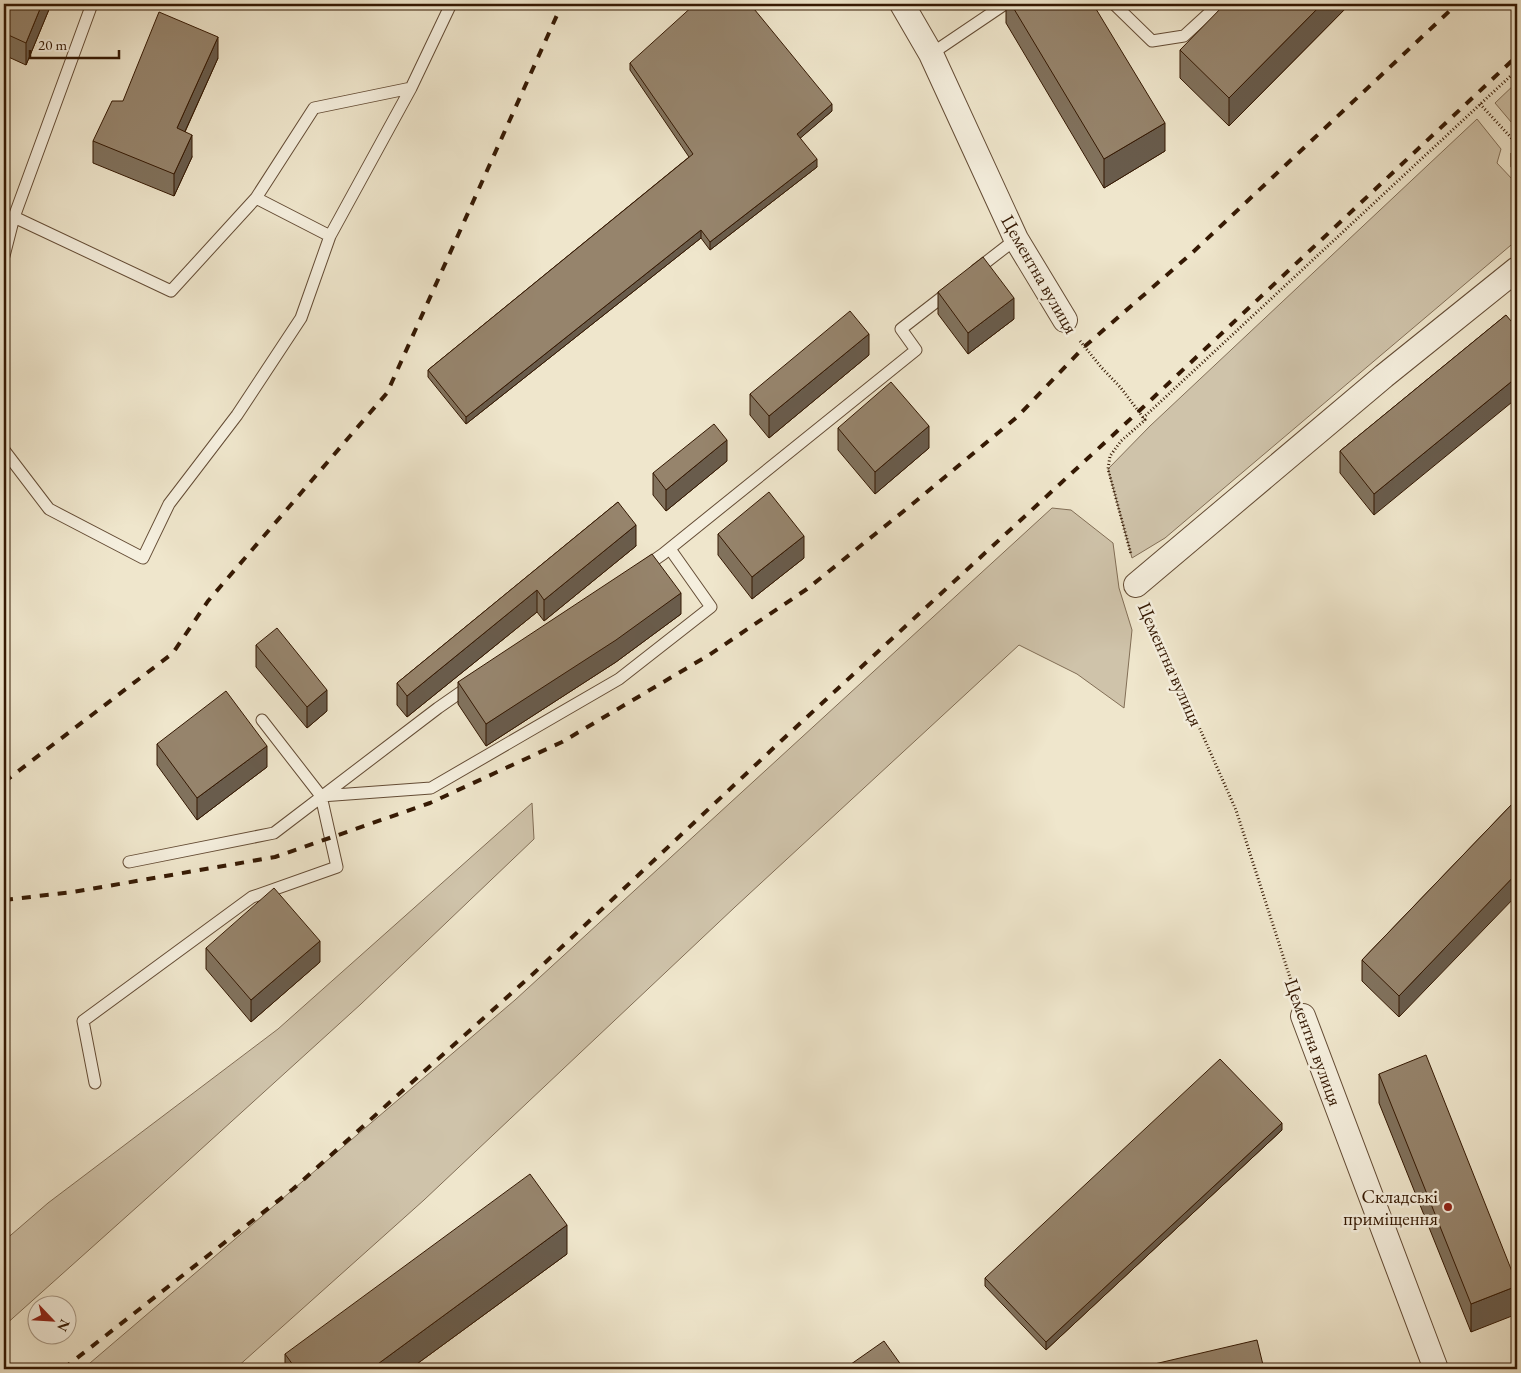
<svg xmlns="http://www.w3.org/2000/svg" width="1521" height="1373" font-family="'EB Garamond',serif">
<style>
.green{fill:#cfc3aa;stroke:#826e56}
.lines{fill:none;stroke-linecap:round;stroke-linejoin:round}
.service-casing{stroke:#644c35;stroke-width:13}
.minor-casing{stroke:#644c35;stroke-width:26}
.path{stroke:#351903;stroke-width:3;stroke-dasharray:1 2.5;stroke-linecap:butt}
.service{stroke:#f5efde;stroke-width:11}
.minor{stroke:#f5efde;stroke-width:24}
.rail{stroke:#351903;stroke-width:4;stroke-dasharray:9 9;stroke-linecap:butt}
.wall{fill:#81725d;stroke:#351903}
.shaded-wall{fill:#695c4c;stroke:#351903}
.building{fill:#96846c;stroke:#351903}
.poi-dot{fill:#8f2418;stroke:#f5efde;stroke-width:2}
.labels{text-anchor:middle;stroke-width:5;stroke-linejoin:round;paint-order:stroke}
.street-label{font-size:19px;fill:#351903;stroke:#f5efde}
.poi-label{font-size:19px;fill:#351903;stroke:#f5efde;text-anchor:end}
</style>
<rect width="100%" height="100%" fill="#efe6cc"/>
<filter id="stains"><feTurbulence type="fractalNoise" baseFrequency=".004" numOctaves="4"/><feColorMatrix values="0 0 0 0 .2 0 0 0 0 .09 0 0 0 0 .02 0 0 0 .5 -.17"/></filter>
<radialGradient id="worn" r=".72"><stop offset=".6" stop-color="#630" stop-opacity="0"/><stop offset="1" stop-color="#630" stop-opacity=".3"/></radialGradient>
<path class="green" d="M 1517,82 L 1517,129 L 1495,103 Z
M 1477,119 L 1501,149 L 1497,163 L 1513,180 L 1517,177 L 1517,240 L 1165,538 L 1132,558 L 1108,469 L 1150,426 Z
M 1052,508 L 1071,510 L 1113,543 L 1119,588 L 1132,630 L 1124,708 L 1077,674 L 1019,645 L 735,907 L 424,1200 L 235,1369 L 83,1369 L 515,1000 Z
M 532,803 L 534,839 L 361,1004 L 156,1190 L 4,1326 L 4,1241 L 48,1203 L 278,1029 Z"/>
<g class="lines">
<g class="service-casing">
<path id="service" d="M 1114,4 L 1152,41 L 1184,36 L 1219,4
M 931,54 L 1005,4
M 411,88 L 451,4
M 256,198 L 314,108 L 411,88 L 330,236
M 14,217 L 92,4
M 4,256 L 14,217 L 171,291 L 256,198 L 330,236 L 301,318 L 237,415 L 169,504 L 143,558 L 49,509 L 4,450
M 976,270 L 1016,239
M 643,568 L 663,554 L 916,350 L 901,329 L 950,291
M 262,720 L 321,796 L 431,788 L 619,679 L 711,607 L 670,549
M 129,862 L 274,833 L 438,708 L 471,685
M 95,1083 L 83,1021 L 252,897 L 337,867 L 321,796"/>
</g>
<g class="minor-casing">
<path id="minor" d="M 902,4 L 931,54 L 1016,239 L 1065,320
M 1136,585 L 1384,376 L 1517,269
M 1303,1016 L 1436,1369"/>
</g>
<path class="path" d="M 1480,104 L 1517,144
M 1080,341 L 1101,367 L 1121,388 L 1145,420 L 1121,441 L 1110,456 L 1108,469 L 1131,554
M 1143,418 L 1517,70
M 1147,610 L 1236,810 L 1294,990"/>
<use href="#service" class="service"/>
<use href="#minor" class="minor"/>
<path class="rail" d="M 4,782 L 173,653 L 208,601 L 387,393 L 562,4
M 4,900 L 73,892 L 275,857 L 430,803 L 562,742 L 709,655 L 807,589 L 910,506 L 1017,417 L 1084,347 L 1192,253 L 1457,4
M 63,1369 L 293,1189 L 534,973 L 781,741 L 1138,412 L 1517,56"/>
</g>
<path class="wall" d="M 4,4 L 50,4 L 50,7 L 26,65 L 4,55 Z
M 1006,4 L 1093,4 L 1165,151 L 1104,188 L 1006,23 Z
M 1350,4 L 1229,126 L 1180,78 L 1180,50 Z
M 218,58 L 185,132 L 192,157 L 174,196 L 93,163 L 93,141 Z
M 630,63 L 832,111 L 800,138 L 817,167 L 710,250 L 701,238 L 466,424 L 428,377 L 428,370 L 689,157 L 630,70 Z
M 1517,147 L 1517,174 L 1511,167 L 1511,153 Z
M 938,292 L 1014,319 L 968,354 L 938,314 Z
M 1506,315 L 1374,515 L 1340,473 L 1340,451 Z
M 869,355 L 769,438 L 750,415 L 750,394 Z
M 838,428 L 929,448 L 875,494 L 838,450 Z
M 727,461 L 666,511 L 653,495 L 653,473 Z
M 618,502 L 636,546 L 544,621 L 537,612 L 407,717 L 397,705 L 397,683 Z
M 718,534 L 804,558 L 752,599 L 718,555 Z
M 681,614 L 616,662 L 486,746 L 458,704 L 458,682 Z
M 256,645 L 327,711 L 307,728 L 256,667 Z
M 157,744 L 267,767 L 197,820 L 157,765 Z
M 1515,801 L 1399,1017 L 1362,981 L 1362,960 Z
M 206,948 L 320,962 L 251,1022 L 206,969 Z
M 1379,1074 L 1517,1284 L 1471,1332 L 1379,1103 Z
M 1282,1130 L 1046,1350 L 985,1286 L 985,1278 Z
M 567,1254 L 410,1369 L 285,1369 L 285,1354 Z"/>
<path class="shaded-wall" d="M 42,4 L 50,4 L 50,7 L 26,65 L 26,43 Z
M 1322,4 L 1350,4 L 1229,126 L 1229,98 Z
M 218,37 L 218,58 L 177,149 L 177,128 Z
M 832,104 L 832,111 L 797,141 L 797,134 Z
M 1165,123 L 1165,151 L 1104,188 L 1104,159 Z
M 192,135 L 192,157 L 174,196 L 174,174 Z
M 817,159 L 817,167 L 710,250 L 710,242 Z
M 701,230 L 701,238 L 466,424 L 466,417 Z
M 1014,298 L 1014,319 L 968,354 L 968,333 Z
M 869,334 L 869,355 L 769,438 L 769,416 Z
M 1517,377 L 1517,398 L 1374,515 L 1374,494 Z
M 929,426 L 929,448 L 875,494 L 875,472 Z
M 727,440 L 727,461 L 666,511 L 666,490 Z
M 636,525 L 636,546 L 544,621 L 544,600 Z
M 804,536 L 804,558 L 752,599 L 752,577 Z
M 537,590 L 537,612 L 407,717 L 407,696 Z
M 681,593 L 681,614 L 616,662 L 486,746 L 486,724 Z
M 327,690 L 327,711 L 307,728 L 307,707 Z
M 267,746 L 267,767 L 197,820 L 197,798 Z
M 1517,873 L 1517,895 L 1399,1017 L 1399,996 Z
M 320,941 L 320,962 L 251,1022 L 251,1000 Z
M 1282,1123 L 1282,1130 L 1046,1350 L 1046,1342 Z
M 567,1225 L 567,1254 L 410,1369 L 371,1369 Z
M 1517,1286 L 1517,1314 L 1471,1332 L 1471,1304 Z"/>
<path class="building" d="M 4,4 L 42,4 L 26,43 L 4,33 Z
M 695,4 L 750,4 L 832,104 L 797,134 L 817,159 L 710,242 L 701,230 L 466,417 L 428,370 L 693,154 L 630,63 Z
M 1011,4 L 1093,4 L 1165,123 L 1104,159 Z
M 1225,4 L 1322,4 L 1229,98 L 1180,50 Z
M 159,12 L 218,37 L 177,128 L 192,135 L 174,174 L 93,141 L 112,101 L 123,101 Z
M 1517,147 L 1517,160 L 1511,153 Z
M 983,257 L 1014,298 L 968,333 L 938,292 Z
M 850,311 L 869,334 L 769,416 L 750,394 Z
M 1506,315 L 1517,328 L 1517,377 L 1374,494 L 1340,451 Z
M 891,382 L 929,426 L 875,472 L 838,428 Z
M 714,424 L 727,440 L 666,490 L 653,473 Z
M 769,492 L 804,536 L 752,577 L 718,534 Z
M 618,502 L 636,525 L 544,600 L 537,590 L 407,696 L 397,683 Z
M 652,554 L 681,593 L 616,640 L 486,724 L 458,682 Z
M 277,628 L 327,690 L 307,707 L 256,645 Z
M 226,691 L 267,746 L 197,798 L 157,744 Z
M 1515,801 L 1517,804 L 1517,873 L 1399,996 L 1362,960 Z
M 274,888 L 320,941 L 251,1000 L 206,948 Z
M 1426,1055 L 1517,1284 L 1517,1286 L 1471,1304 L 1379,1074 Z
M 1220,1059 L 1282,1123 L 1046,1342 L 985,1278 Z
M 530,1174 L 567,1225 L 371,1369 L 296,1369 L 285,1354 Z
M 1257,1340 L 1264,1369 L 1133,1369 Z
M 884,1341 L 904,1369 L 844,1369 Z"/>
<circle class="poi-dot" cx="1448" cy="1207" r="5"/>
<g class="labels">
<g class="street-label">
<text transform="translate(1040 274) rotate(60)" y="7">Цементна вулиця</text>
<text transform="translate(1171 664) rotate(66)" y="7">Цементна вулиця</text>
<text transform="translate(1314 1042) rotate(70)" y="7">Цементна вулиця</text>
</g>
<g class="poi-label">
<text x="1438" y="1203">Складські<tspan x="1438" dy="22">приміщення</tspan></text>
</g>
</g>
<rect width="1521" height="1373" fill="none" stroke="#efe6cc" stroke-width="20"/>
<rect x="5" y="5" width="1511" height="1363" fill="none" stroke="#351903" stroke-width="2.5"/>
<rect x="10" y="10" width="1501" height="1353" fill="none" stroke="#351903"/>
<g transform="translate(52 1320) rotate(115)"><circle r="24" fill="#f5efde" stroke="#a89986"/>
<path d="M0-4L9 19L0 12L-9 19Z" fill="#8f2418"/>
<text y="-8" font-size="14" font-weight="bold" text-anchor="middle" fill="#351903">N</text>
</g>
<path d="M30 50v8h89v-8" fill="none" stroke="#351903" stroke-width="2.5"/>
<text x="38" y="50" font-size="15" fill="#351903" stroke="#f5efde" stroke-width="4" paint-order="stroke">20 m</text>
<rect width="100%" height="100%" filter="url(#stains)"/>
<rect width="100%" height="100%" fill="url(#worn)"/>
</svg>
